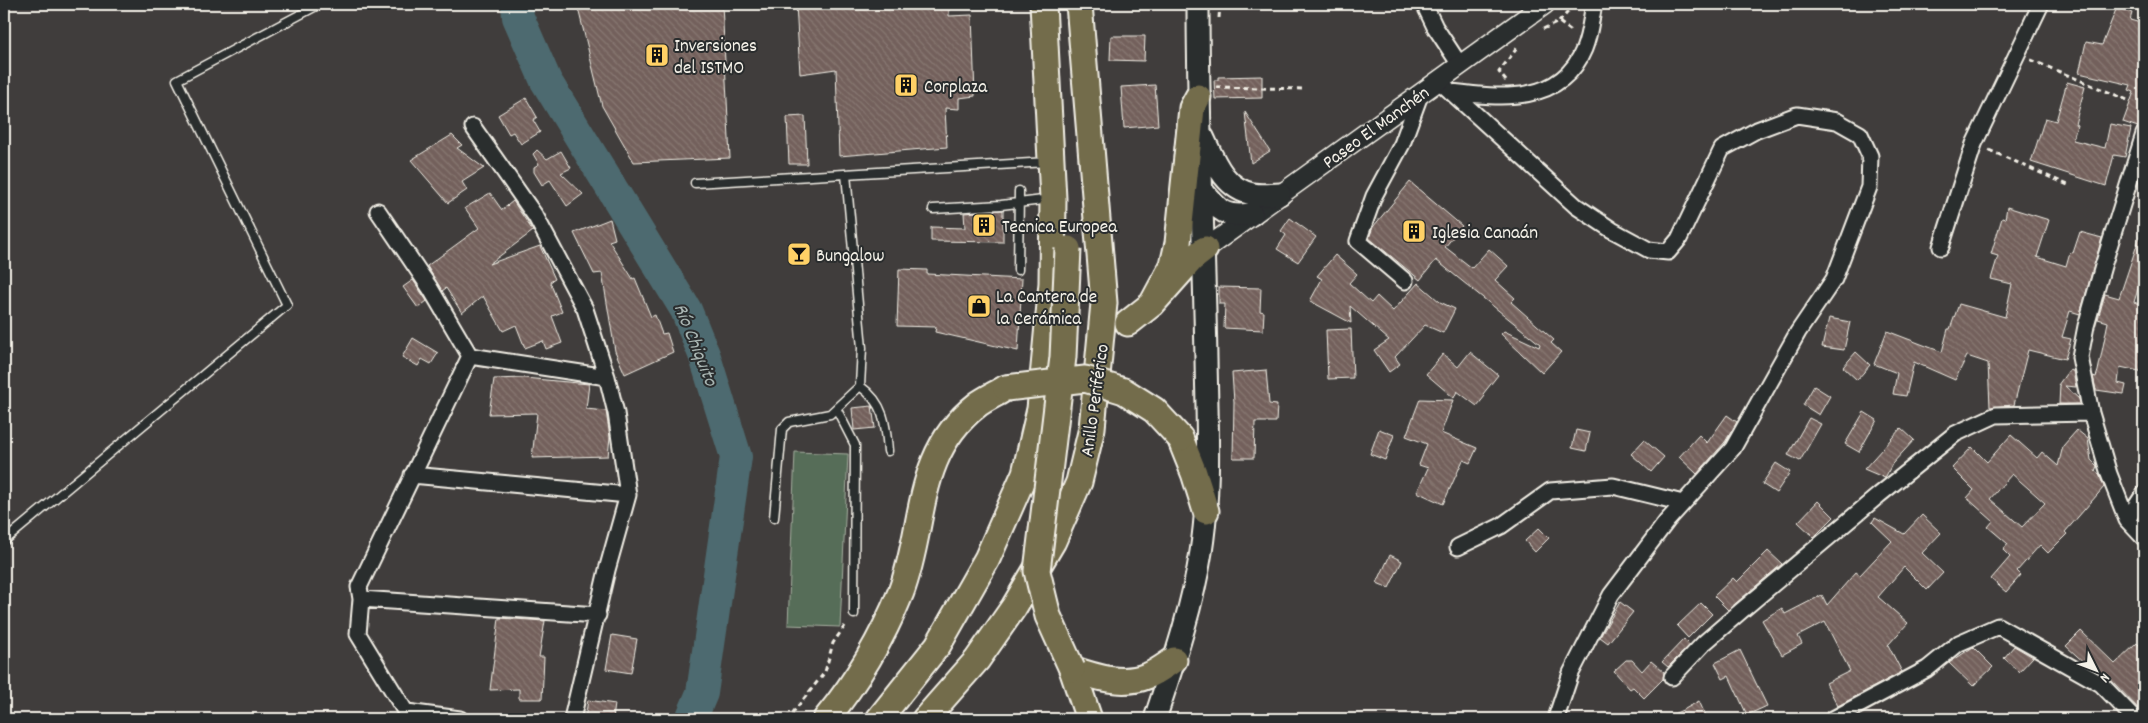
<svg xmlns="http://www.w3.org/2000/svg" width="2148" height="723" font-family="Dekko,sans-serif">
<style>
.green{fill:#576d59;stroke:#a6afa0}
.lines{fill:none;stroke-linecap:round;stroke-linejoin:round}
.river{stroke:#4d6b6f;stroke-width:32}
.building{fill:url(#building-back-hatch);stroke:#f4f1e8;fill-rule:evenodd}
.service-casing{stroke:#f4f1e8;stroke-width:11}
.minor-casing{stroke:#f4f1e8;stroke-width:19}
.tertiary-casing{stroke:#f4f1e8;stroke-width:22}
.secondary-casing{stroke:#f4f1e8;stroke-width:25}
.trunk-casing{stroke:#f4f1e8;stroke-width:29}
.path{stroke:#f4f1e8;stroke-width:3;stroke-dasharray:5 4;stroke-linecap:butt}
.service{stroke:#2a2d2e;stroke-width:8}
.minor{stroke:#2a2d2e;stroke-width:15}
.tertiary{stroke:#2a2d2e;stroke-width:19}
.secondary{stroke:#2a2d2e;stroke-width:21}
.trunk{stroke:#736c4b;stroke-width:25}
.trunk-bridge-casing{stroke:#f4f1e8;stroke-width:29;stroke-linecap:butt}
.trunk-bridge{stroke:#736c4b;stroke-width:25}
.labels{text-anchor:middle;stroke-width:4;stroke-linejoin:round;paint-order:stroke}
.poi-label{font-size:19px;fill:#f4f1e8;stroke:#2a2d2e;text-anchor:start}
.street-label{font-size:19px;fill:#f4f1e8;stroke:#2a2d2e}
.water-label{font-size:20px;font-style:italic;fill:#a9b5b2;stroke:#2a2d2e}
</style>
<defs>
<pattern id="building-back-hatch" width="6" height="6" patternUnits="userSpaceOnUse" patternTransform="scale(1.25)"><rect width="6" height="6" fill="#73615b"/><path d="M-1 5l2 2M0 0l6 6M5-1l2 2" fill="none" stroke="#887873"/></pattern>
</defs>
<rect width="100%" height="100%" fill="#403d3c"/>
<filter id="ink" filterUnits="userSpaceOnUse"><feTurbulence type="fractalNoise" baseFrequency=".02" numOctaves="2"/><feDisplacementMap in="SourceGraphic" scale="10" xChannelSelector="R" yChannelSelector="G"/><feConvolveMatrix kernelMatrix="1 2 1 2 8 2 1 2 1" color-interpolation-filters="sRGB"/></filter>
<g filter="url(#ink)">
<path class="green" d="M 795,452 L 848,454 L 840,627 L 788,625 Z"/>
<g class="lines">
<path class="river" d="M 517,4 L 518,17 L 546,81 L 686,310 L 705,357 L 736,457 L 702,693 L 691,719"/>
</g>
<path class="building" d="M 577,4 L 722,4 L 730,158 L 634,162 L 602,106 Z
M 796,4 L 949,4 L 949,16 L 972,15 L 975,96 L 959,98 L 959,109 L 945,108 L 947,147 L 839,156 L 836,69 L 800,74 Z
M 2117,7 L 2132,13 L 2130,20 L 2144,24 L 2144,125 L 2138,127 L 2123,122 L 2134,92 L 2129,90 L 2131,85 L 2079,73 L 2086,42 L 2102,45 Z
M 1111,36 L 1145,36 L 1144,61 L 1110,60 Z
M 1262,76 L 1262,98 L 1215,99 L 1214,80 L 1218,80 L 1218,77 Z
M 2067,82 L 2085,87 L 2075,124 L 2077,125 L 2073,140 L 2105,148 L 2110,124 L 2131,128 L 2125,157 L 2114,155 L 2106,186 L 2031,162 L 2045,118 L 2056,121 Z
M 1155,85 L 1158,125 L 1124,128 L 1121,87 Z
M 526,98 L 537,117 L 533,120 L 540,132 L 521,144 L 513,132 L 509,134 L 498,115 Z
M 1245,112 L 1270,151 L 1251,163 Z
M 805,116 L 807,164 L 789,164 L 787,117 Z
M 452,135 L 462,145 L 457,148 L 484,168 L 462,182 L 467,190 L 448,203 L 411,160 Z
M 537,150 L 547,159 L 561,151 L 571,168 L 561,173 L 583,194 L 567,206 L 550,180 L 542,185 L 534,172 L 534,167 L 539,164 L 533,154 Z
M 1410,182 L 1462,226 L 1445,247 L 1472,268 L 1489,249 L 1508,266 L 1495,280 L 1515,298 L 1511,302 L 1554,340 L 1551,343 L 1561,352 L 1542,373 L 1501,334 L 1504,331 L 1539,347 L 1540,344 L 1436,260 L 1420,280 L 1369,238 L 1373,227 Z
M 490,193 L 502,210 L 513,201 L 533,231 L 489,264 L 540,246 L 555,279 L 550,282 L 562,312 L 552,316 L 562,343 L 546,349 L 543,341 L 525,348 L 516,325 L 503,331 L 483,296 L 462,313 L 446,288 L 442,291 L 427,266 L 479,228 L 465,208 Z
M 2007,207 L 2049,220 L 2037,257 L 2066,266 L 2070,252 L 2073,253 L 2080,232 L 2102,238 L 2080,314 L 2070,311 L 2062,337 L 2071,339 L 2065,359 L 2028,350 L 2014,405 L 1990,407 L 1988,363 L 1967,356 L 1955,380 L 1914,362 L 1906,396 L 1893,394 L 1897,373 L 1874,364 L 1887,331 L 1942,352 L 1948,329 L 1950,329 L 1959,304 L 2005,317 L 2012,284 L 1991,279 L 1998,256 L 1991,254 L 2002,218 L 2005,219 Z
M 1003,210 L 1003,242 L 931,241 L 931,227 L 965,228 L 964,213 Z
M 1290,218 L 1316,237 L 1298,262 L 1277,249 L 1286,235 L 1281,231 Z
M 610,219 L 615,239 L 609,241 L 633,279 L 635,278 L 651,317 L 655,315 L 662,334 L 667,333 L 673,352 L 625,374 L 615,351 L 602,273 L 594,274 L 574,233 Z
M 2142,230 L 2144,230 L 2144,270 L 2134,302 L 2144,306 L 2144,372 L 2120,367 L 2118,383 L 2126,385 L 2124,394 L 2096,390 L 2093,376 L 2096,377 L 2098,371 L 2108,322 L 2098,319 L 2105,294 L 2119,298 Z
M 1335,255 L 1357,274 L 1349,283 L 1371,303 L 1377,296 L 1393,311 L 1418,283 L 1440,302 L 1455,309 L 1443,333 L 1425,325 L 1395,357 L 1400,364 L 1389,372 L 1374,350 L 1389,340 L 1350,306 L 1351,323 L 1310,301 L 1322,279 L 1317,276 Z
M 899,269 L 927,270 L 927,274 L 1022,279 L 1018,351 L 935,332 L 936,327 L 897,326 Z
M 413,280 L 427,301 L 418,308 L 403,287 Z
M 1219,287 L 1261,288 L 1260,311 L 1264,312 L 1263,330 L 1224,328 L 1225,304 L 1219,304 Z
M 1829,318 L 1850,322 L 1844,350 L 1822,347 Z
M 1351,329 L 1353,378 L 1328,379 L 1326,330 Z
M 413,338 L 438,353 L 431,364 L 422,359 L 418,366 L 402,357 Z
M 1470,352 L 1498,375 L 1483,394 L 1485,396 L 1477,406 L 1457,391 L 1454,398 L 1426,374 L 1443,354 L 1458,367 Z
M 1856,352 L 1870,365 L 1857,380 L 1843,367 Z
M 1266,370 L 1269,404 L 1277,405 L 1276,422 L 1255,422 L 1254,458 L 1233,458 L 1234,402 L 1232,373 Z
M 2069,370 L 2073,371 L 2076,387 L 2065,386 L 2079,399 L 2080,404 L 2059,404 L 2060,385 L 2058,385 Z
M 524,378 L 589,384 L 586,409 L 606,411 L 610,437 L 608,456 L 532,458 L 537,413 L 489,414 L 494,379 Z
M 1814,386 L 1830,396 L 1819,415 L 1803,405 Z
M 1420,399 L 1453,400 L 1441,433 L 1477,448 L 1470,463 L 1463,460 L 1443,504 L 1417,492 L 1428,468 L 1419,465 L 1427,444 L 1406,436 Z
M 872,406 L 875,428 L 854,430 L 852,408 Z
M 1864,412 L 1877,420 L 1859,452 L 1845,444 Z
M 1727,415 L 1737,422 L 1725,442 L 1697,474 L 1679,457 L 1699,435 L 1707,443 Z
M 1809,418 L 1821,424 L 1800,461 L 1788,455 Z
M 1901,428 L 1914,440 L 1892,464 L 1885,478 L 1864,469 Z
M 1379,429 L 1394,435 L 1385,460 L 1370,454 Z
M 1576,430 L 1590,433 L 1586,451 L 1572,448 Z
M 2077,430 L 2088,439 L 2091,460 L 2097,466 L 2095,471 L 2099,474 L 2104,487 L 2065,532 L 2067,534 L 2048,553 L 2040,545 L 2017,571 L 2021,575 L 2006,592 L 1991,579 L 2010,557 L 2003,550 L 2008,544 L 1988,527 L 1993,521 L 1967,498 L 1974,490 L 1952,468 L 1972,447 L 1987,462 L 2011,435 L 2037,458 L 2042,452 L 2058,466 L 2063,446 ZM 2012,474 L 2045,503 L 2022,527 L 1990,499 Z
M 1644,440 L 1664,457 L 1651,472 L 1631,454 Z
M 1776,463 L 1790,472 L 1776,493 L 1762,484 Z
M 1818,501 L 1834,517 L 1814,537 L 1798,522 Z
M 1922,515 L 1941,533 L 1922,553 L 1943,573 L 1927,590 L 1904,567 L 1878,597 L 1908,623 L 1888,645 L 1902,672 L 1838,706 L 1826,683 L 1850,671 L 1825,622 L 1798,636 L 1802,644 L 1782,655 L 1762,620 L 1782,608 L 1785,614 L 1822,595 L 1827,605 L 1856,572 L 1860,575 L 1892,541 L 1872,522 L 1875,518 L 1904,534 Z
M 1539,528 L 1549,538 L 1535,552 L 1525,541 Z
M 1768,551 L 1782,564 L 1728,610 L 1714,596 L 1733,578 L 1737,582 Z
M 1390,555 L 1402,561 L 1389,588 L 1377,583 Z
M 1620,602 L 1633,612 L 1608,643 L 1600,637 Z
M 1701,603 L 1712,614 L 1688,638 L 1677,626 Z
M 499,618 L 545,621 L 539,657 L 544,657 L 542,699 L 519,699 L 519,689 L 490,690 Z
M 2081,631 L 2115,664 L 2137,643 L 2144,650 L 2144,719 L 2142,712 L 2108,677 L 2087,665 L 2066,646 Z
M 612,635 L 637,639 L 631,673 L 606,669 Z
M 1684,639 L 1690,645 L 1668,667 L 1662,662 Z
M 2014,646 L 2033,657 L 2019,672 L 2004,658 Z
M 1973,647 L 1993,667 L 1973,686 L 1949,663 Z
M 1740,650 L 1767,706 L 1747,715 L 1729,676 L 1723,679 L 1715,663 Z
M 1626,660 L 1632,660 L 1642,671 L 1651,661 L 1664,672 L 1663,679 L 1644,698 L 1633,687 L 1630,689 L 1614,671 Z
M 588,700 L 615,704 L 613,719 L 585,719 Z
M 1699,701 L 1707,719 L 1662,719 L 1685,709 Z"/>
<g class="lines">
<g class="service-casing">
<path id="service" d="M 846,174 L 862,348 L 860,386 C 884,403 886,424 888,451
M 695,183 L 1047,162
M 933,209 L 1001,205 L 1051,199
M 1018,270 L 1019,191
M 837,410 L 855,445 L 854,614
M 774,518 L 782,429 L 789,422 L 830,414 L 860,386
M 4,541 L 287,305 L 177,80 L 320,4"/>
</g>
<g class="minor-casing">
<path id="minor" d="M 1424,4 L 1435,27 L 1460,65
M 1438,80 L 1576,206 L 1612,230 L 1649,250 L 1668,252 L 1679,239 L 1722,149 L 1757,130 L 1797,115 L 1837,121 L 1860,134 L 1870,156 L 1869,187 L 1834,279 L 1798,332 L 1733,448 L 1667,521 L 1611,595 L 1571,673 L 1557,715 L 1558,719
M 1451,92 C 1501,98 1561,105 1584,49 C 1590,34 1591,19 1594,4
M 473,127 L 536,217 L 585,309 L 607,377 L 616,413 L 628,495 L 607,570 L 572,719
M 2144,134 L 2103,266 L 2086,326 L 2080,357 L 2091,413 L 2109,474 L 2127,520 L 2144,538
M 378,211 L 430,288 L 470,356 L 359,587 L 361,599 L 358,634 L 410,719
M 1941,247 L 1974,144 L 2041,4
M 1405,281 L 1358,241 L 1374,196 L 1402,144 L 1420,95
M 470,356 L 607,377
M 412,475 L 628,495
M 2127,520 L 2144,494
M 1458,547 L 1501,526 L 1550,491 L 1613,486 L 1683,503
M 361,599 L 598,615
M 1672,677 L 1704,643 L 1741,611 L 1879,495 L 1955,434 L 1996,415 L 2091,413
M 407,712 L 460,719
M 1833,719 L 1927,669 L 1959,643 L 1998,626 L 2101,684 L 2135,719"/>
</g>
<g class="tertiary-casing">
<path id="tertiary" d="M 1205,249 L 1545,4"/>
</g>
<g class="secondary-casing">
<path id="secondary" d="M 1203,137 C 1214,160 1224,189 1253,194 C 1261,196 1272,194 1280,194
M 1201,189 C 1219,210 1223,218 1252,214
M 1155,719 C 1173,664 1192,609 1201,552 C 1211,488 1207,423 1206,359 C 1204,241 1198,122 1198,4"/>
</g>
<g class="trunk-casing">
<path id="trunk" d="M 1152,304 L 1173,265 L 1178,243 L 1192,108 L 1198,97
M 1128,323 L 1152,304 L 1192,259 L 1205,249
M 1180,438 L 1194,473 L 1206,511
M 1072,669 C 1095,677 1123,686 1147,676 C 1156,673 1166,665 1174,660
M 1072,669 L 1089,719
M 826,719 C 858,680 882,639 901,592 C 926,526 914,454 977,405 C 985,399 996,394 1006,388
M 879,719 L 938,645 L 987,559 L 1025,473 L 1040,409 L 1052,283 L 1053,199 L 1043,4
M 925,719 L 977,660 L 1014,607 L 1053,541 L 1079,482 L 1092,428 L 1104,303 L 1079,4"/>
</g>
<path class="path" d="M 1219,18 L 1220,4
M 1559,22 L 1575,4
M 1543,29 L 1559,22 L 1573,32
M 2031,60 L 2130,101
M 1506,81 L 1499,72 L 1517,48
M 1216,87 L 1303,89
M 1989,150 L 2068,185
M 785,719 L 791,715 L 825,672 L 833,643 L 847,623"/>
<use href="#service" class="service"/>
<use href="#minor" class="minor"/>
<use href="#tertiary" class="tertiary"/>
<use href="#secondary" class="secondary"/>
<use href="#trunk" class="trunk"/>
<g class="trunk-bridge-casing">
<path id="trunk-bridge" d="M 1068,249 L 1063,357 L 1037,571 L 1048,616 L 1072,669
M 1006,388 L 1085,379 L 1124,391 L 1154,410 L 1180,438"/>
</g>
<use href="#trunk-bridge" class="trunk-bridge"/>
</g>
</g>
<defs>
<g id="building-square" transform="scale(1.25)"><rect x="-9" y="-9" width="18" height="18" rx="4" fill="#ffd166" stroke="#2a2d2e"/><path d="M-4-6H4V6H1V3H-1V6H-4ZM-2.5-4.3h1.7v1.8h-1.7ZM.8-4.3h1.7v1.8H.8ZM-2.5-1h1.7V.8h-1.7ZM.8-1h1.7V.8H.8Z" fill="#111"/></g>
<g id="bar-square" transform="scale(1.25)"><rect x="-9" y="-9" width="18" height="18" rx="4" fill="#ffd166" stroke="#2a2d2e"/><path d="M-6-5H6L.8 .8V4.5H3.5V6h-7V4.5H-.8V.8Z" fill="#111"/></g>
<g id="shop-square" transform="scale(1.25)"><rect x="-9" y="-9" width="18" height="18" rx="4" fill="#ffd166" stroke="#2a2d2e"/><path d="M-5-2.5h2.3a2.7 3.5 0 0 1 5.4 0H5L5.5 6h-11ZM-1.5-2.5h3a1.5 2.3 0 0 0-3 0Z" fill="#111"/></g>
</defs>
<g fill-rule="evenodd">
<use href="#building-square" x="657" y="55"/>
<use href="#building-square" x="906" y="85"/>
<use href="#building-square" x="984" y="225"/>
<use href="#building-square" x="1414" y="231"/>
<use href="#bar-square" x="799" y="254"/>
<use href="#shop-square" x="979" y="306"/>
</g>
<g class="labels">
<g class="poi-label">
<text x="674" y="51">Inversiones<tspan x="674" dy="22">del ISTMO</tspan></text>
<text x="924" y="92">Corplaza</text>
<text x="1002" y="232">Tecnica Europea</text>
<text x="1432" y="238">Iglesia Canaán</text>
<text x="816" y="261">Bungalow</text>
<text x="996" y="302">La Cantera de<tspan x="996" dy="22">la Cerámica</tspan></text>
</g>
<g class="street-label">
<text transform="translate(1375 126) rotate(-36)" y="7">Paseo El Manchén</text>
<text transform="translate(1093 400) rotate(-82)" y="7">Anillo Periférico</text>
</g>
<g class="water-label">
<text transform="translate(697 344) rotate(68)" y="7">Río Chiquito</text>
</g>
</g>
<rect width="2148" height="723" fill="none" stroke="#2a2d2e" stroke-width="20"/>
<rect x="10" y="10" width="2128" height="703" fill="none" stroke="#f4f1e8" stroke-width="2" filter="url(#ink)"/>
<g transform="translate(2096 670) rotate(132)" stroke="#2a2d2e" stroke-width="4" paint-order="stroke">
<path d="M0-4L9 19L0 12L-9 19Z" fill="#f4f1e8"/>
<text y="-8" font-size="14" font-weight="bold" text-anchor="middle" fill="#f4f1e8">N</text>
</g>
</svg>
